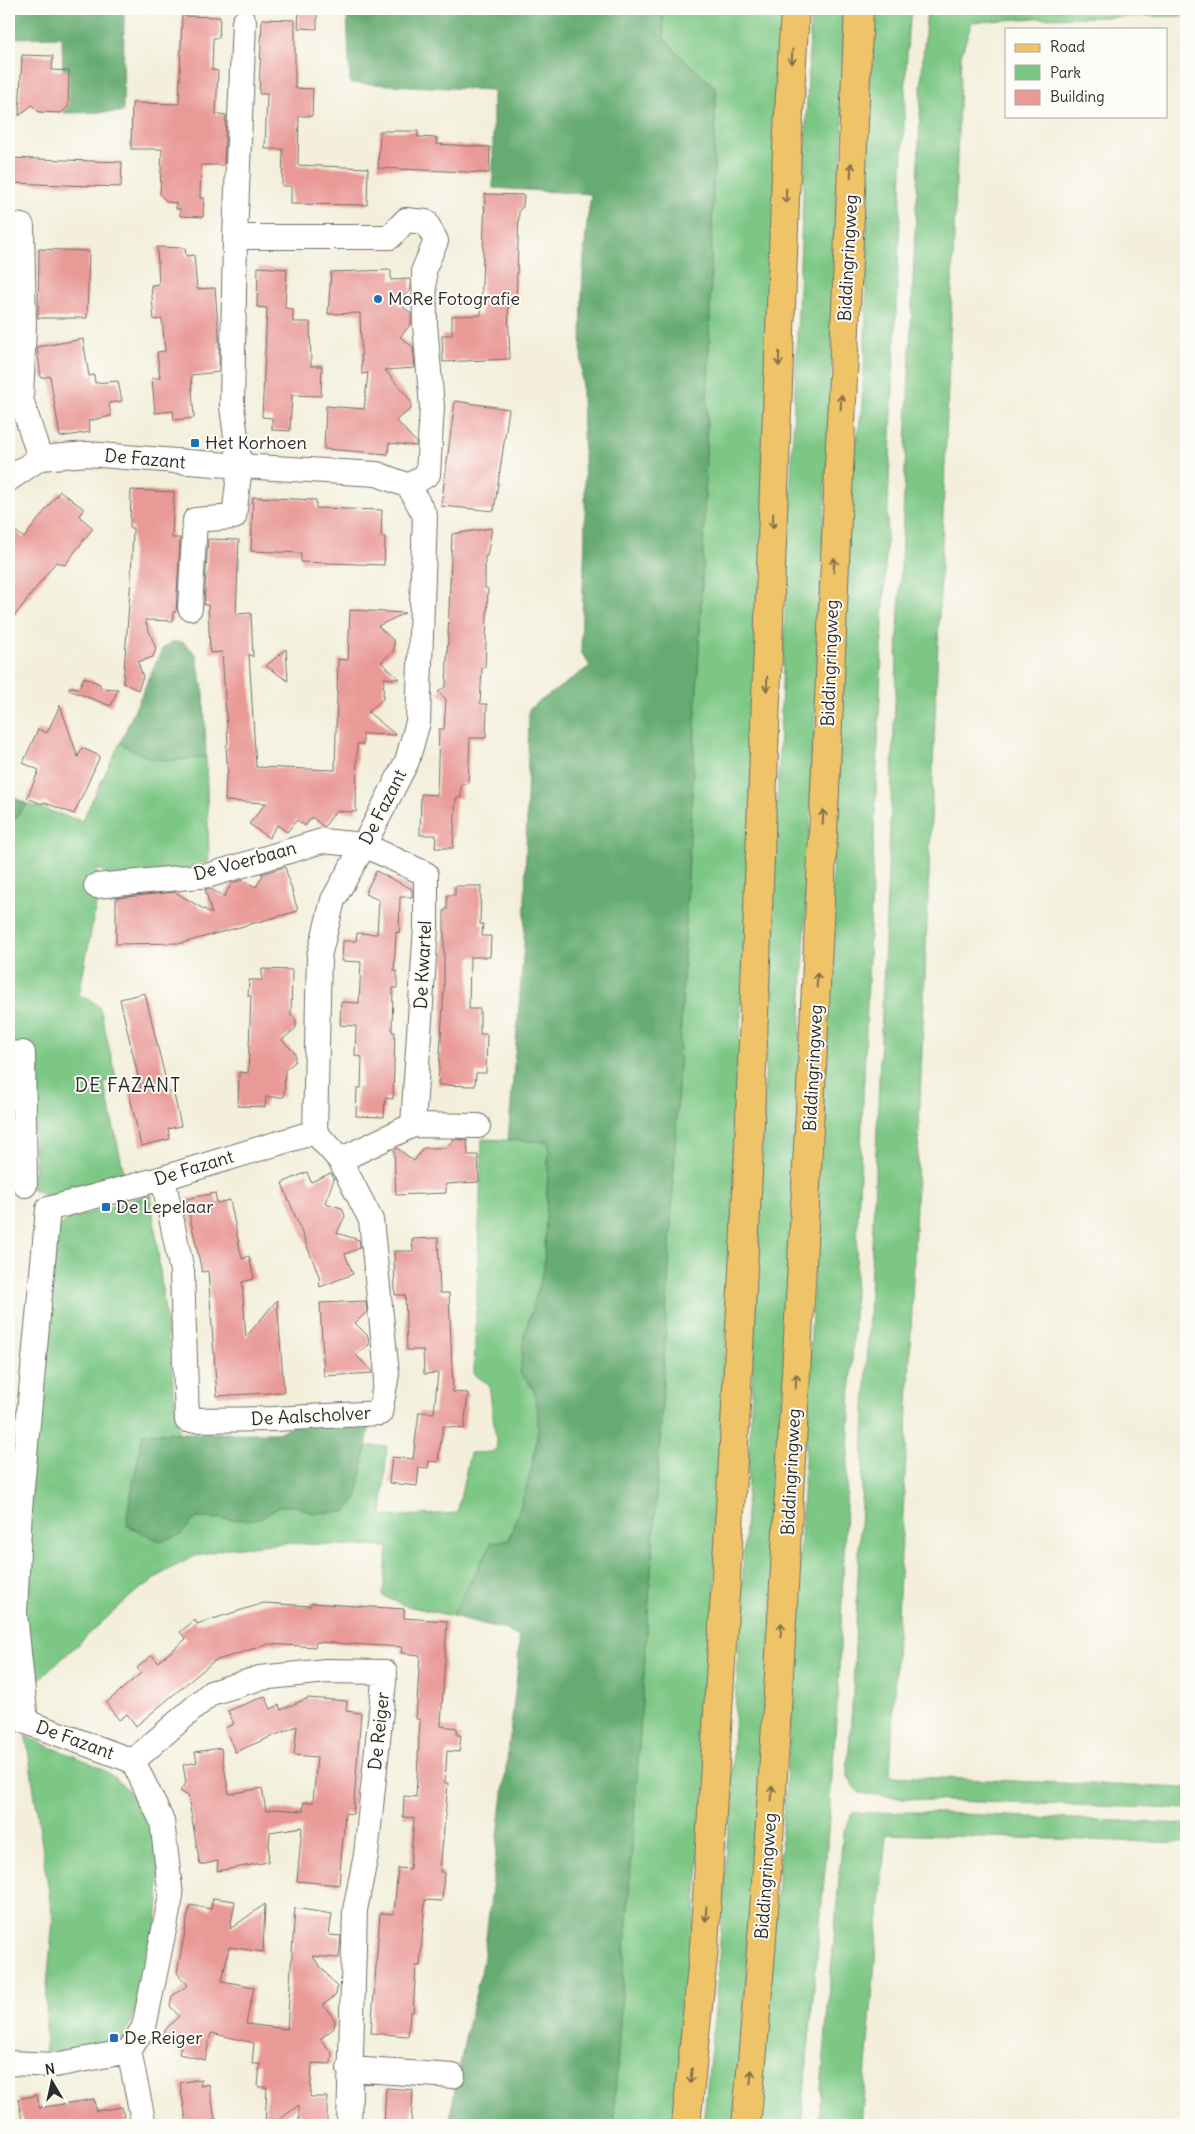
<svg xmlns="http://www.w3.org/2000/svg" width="1195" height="2134" font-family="Delius,sans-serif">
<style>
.green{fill:#7dc785;stroke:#547958}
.forest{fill:#66ac72;stroke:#486c4e}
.building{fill:#e99996}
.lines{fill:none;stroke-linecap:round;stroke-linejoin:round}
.minor-casing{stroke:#717069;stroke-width:26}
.major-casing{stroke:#717069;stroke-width:30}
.minor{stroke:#fff;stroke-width:24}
.major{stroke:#efc469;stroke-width:28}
.oneway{stroke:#837047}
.poi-dot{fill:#1f6fb2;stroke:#fdfcf7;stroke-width:2}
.labels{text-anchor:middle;stroke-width:4;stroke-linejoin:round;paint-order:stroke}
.street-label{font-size:18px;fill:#2b2b2b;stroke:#fdfcf7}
.poi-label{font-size:18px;fill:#2b2b2b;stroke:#fdfcf7;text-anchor:start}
.neighbourhood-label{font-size:19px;letter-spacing:1px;fill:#2b2b2b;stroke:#fdfcf7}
</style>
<rect width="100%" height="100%" fill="#fdfcf7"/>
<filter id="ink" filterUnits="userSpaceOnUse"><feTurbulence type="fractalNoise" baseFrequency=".02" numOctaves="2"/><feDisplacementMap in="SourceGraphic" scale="10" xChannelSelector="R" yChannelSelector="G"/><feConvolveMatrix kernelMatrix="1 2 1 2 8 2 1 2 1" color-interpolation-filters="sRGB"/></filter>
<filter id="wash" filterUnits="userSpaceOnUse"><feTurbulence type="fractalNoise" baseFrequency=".0096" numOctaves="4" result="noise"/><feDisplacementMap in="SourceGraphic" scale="20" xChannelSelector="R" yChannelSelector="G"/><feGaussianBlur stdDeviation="1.12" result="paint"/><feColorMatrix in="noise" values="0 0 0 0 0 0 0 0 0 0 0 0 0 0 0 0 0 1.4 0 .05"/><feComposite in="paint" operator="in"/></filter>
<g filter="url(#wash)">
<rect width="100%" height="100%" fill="#f3efdb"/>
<path class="green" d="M 663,9 L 787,9 L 706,1780 L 678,2125 L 613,2125 L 660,1439 L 675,1147 L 703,563 L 716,89 L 679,55 L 664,37 Z
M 811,9 L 848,9 L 780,1468 L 760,1820 L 734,2125 L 703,2125 L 715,2010 L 729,1818 L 748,1477 Z
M 880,9 L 913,9 L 908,29 L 838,1694 L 826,1859 L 801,2125 L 758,2125 L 788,1757 L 805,1461 L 849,513 L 853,462 L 861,416 L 865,355 L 870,36 L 871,22 Z
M 927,9 L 1186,9 L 1186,16 L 1037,18 L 972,22 L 961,55 L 907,1433 L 890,1776 L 1186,1788 L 1186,1809 L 921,1800 L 859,1793 L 847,1775 L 853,1693 L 922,71 Z
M 120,743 C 156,765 166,761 206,757 L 209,861 L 184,869 L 110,877 L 98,868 L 96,905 L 79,995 L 91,1000 L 100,1008 L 116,1077 L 104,1083 L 125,1178 L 52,1200 L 28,1186 L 35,1169 L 32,1044 L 9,1045 L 9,826 L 27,804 L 82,821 Z
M 482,1139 L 549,1142 L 544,1269 L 524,1336 L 520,1373 C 524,1378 531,1384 534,1391 C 549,1428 522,1502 509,1540 L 492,1542 L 452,1616 L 403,1605 L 383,1596 L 388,1547 L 285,1543 L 228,1548 L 195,1556 L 168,1570 L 132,1595 L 31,1687 L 19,1585 L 55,1245 L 58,1228 L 67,1220 L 151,1194 L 179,1433 L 143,1433 L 127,1515 L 128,1526 L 180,1535 L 196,1518 L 262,1518 L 279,1506 L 295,1506 L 314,1513 L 362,1464 L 367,1446 L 387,1446 L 382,1517 L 457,1513 L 470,1453 L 492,1452 L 497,1447 L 489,1384 L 474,1375 Z
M 26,1736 C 55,1752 89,1757 115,1778 C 132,1792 145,1809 153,1829 C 156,1836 156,1844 157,1852 C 166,1912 148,1989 121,2043 L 45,2059 L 47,1986 L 53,1920 Z
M 916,1812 L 1186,1824 L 1186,1843 L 886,1834 L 861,2125 L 818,2125 L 843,1832 L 853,1813 Z"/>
<path class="forest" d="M 9,9 L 222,9 L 124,12 L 123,112 L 64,113 L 62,37 L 9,38 Z
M 240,9 L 663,9 L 664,37 L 679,55 L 716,88 L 703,563 L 675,1147 L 660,1439 L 613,2125 L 450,2125 L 451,2111 L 467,2028 L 483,1963 L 518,1667 L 519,1637 L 503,1629 L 452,1616 L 492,1542 L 509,1540 C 523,1500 548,1432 534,1391 C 532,1385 524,1378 520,1373 L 524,1336 L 544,1269 L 549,1142 L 508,1140 L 524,945 L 529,709 L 590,666 L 581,652 C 582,598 586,543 585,489 C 582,391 576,291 591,194 L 493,188 L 493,90 L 350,83 L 347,11 Z
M 172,642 L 183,642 L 196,654 L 204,694 L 206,757 C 166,761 156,765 120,743 L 162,649 Z
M 9,795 L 27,804 L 9,826 Z
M 371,1420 L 357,1497 L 346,1512 L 314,1513 L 295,1506 L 279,1506 L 262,1518 L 248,1520 L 196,1518 L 180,1535 L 160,1541 L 128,1526 L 127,1515 L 143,1433 L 278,1433 L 301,1421 Z"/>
<g id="blocks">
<path class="building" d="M 299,10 L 317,10 L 317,29 L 298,28 Z
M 182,16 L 220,17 L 219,38 L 213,38 L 212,70 L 218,71 L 216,114 L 226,115 L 224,165 L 201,165 L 200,198 L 204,198 L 203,217 L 180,216 L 180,209 L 176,209 L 176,203 L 167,202 L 160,194 L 162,149 L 131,149 L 132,103 L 179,104 Z
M 262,19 L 295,20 L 295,88 L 313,89 L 312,116 L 299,116 L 298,165 L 368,168 L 367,205 L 291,204 L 291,186 L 282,186 L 283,149 L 265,149 L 267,94 L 259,94 Z
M 22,55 L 53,56 L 52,70 L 69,71 L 68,107 L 61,113 L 39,112 L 32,105 L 19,116 Z
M 380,131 L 418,131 L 418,137 L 437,138 L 436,144 L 490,147 L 489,173 L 378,168 Z
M 9,158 L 122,162 L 121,187 L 9,183 Z
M 485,194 L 524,195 L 523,207 L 519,210 L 516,305 L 508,305 L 510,359 L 443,362 L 442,335 L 452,335 L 452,316 L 481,315 Z
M 157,247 L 185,248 L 186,256 L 194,255 L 197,289 L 215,288 L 219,337 L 219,372 L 191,375 L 194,418 L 174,420 L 173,411 L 155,413 L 152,378 L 160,378 L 157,352 L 165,351 L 162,319 L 154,320 L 151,285 L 159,284 Z
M 39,249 L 89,251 L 87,318 L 38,318 Z
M 258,267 L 287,269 L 285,308 L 293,309 L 293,322 L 310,322 L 311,366 L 322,366 L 321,396 L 292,395 L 290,431 L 272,430 L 272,418 L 262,417 L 267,308 L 257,307 Z
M 391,270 L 391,280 L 410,279 L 411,290 L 396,302 L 411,313 L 411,324 L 400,337 L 413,347 L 415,368 L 385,370 L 411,401 L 411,409 L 396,420 L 416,442 L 416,446 L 389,443 L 388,454 L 324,449 L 326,406 L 364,409 L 368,373 L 362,374 L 360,313 L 328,314 L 331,272 Z
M 83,339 L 89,376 L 94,375 L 95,383 L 118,381 L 122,401 L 109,403 L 111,416 L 88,421 L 90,432 L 60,437 L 50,376 L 41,378 L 37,347 Z
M 455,401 L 509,409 L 494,511 L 441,506 Z
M 131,490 L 174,492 L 172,538 L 180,538 L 176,612 L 173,612 L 173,621 L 145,620 L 156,649 L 153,657 L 138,662 L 143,677 L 138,690 L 123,683 L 131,578 L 133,528 L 130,528 Z
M 60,491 L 84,509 L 79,516 L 93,528 L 65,565 L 56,562 L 9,623 L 9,526 L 24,538 Z
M 253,497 L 316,500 L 316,508 L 382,510 L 381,537 L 385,537 L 384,565 L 301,562 L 301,553 L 251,551 Z
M 492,528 L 487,556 L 485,556 L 485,588 L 488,589 L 485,668 L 482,668 L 480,704 L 487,704 L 486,738 L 470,738 L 468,784 L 461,784 L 461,798 L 456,798 L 453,848 L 435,848 L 436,835 L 420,835 L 421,794 L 437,795 L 439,729 L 444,729 L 446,699 L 438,692 L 446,686 L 452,534 Z
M 208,539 L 239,540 L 236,614 L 251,613 L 253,657 L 249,654 L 256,767 L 335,770 L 338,659 L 348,660 L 350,610 L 405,613 L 378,626 L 394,641 L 394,650 L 381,662 L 399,679 L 384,678 L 383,699 L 368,712 L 396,735 L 363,734 L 363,744 L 357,744 L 356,812 L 336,811 L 324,827 L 312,817 L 305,826 L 297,820 L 287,832 L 277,825 L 269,838 L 249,824 L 266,803 L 225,801 L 226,775 L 228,775 L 226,746 L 228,743 L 222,652 L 210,653 L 208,605 L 204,605 Z
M 286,649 L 288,681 L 266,666 Z
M 84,677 L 100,684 L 100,688 L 118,689 L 111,706 L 69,690 L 69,687 L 79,688 Z
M 60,705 L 78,757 L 82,748 L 100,756 L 74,814 L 43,802 L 42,804 L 27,798 L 39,770 L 23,763 L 38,729 L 47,733 Z
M 285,867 L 298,911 L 182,943 L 116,944 L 116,898 L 175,892 L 212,914 L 205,889 L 211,889 L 224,897 L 232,883 L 242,880 L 256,887 L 263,875 L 261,874 Z
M 376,871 L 412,889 L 412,897 L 400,897 L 399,933 L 396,932 L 394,971 L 397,971 L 397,988 L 393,988 L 392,1032 L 395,1032 L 393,1099 L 385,1098 L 384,1117 L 356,1116 L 357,1088 L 361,1088 L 362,1057 L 355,1056 L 356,1026 L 340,1025 L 341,1002 L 359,1003 L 361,962 L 342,961 L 343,941 L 356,941 L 357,933 L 377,934 L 379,900 L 365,894 Z
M 455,886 L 481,886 L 480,924 L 483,924 L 482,936 L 491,936 L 490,957 L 470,957 L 469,1009 L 480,1009 L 480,1034 L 487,1034 L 486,1073 L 476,1073 L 475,1086 L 438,1085 L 444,989 L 444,910 L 447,910 L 447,895 L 455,895 Z
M 262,969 L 292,970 L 291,1016 L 296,1020 L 296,1028 L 282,1040 L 295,1053 L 295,1062 L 285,1070 L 284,1097 L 266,1097 L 265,1107 L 238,1106 L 239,1072 L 248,1073 L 251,996 L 248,996 L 249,980 L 262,980 Z
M 145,993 L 169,1094 L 173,1090 L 181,1126 L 168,1129 L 170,1139 L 141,1146 L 129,1092 L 141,1089 L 120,999 Z
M 454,1139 L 467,1140 L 468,1155 L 478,1155 L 479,1182 L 446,1184 L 446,1193 L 396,1195 L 394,1150 L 397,1148 L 414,1161 L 423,1148 L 446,1148 Z
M 307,1172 L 311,1182 L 331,1173 L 334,1179 L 325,1203 L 342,1208 L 345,1216 L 337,1233 L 359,1240 L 360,1248 L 345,1254 L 353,1274 L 320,1287 L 319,1276 L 282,1183 Z
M 215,1193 L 217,1203 L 230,1200 L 242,1259 L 249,1256 L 254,1279 L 242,1282 L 246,1337 L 277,1300 L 284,1392 L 217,1396 L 208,1271 L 202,1272 L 186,1199 Z
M 438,1238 L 440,1293 L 449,1293 L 453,1392 L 468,1393 L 464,1429 L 443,1426 L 438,1462 L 429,1461 L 428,1468 L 419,1467 L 417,1486 L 389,1483 L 392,1457 L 413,1459 L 419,1412 L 434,1413 L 438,1373 L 424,1374 L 423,1350 L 407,1350 L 405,1295 L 395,1295 L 394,1251 L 413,1251 L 412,1239 Z
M 366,1301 L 367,1312 L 355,1323 L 368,1336 L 369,1345 L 356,1355 L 373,1373 L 324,1376 L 320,1303 Z
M 264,1603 L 311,1606 L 311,1603 L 404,1609 L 404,1618 L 447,1621 L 441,1726 L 457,1728 L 457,1735 L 461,1735 L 459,1752 L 447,1751 L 445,1783 L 448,1783 L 440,1872 L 444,1872 L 442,1901 L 425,1900 L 420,1966 L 416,1966 L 413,2012 L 410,2012 L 408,2036 L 371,2033 L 380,1913 L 394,1914 L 398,1868 L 410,1869 L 414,1818 L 403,1817 L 404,1796 L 416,1797 L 420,1719 L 416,1719 L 420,1655 L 401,1653 L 402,1647 L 316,1642 L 315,1647 L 269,1644 L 214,1661 L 136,1726 L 127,1714 L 119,1720 L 106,1703 L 141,1673 L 137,1668 L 152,1655 L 158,1662 L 186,1639 L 180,1632 L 195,1620 L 197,1624 Z
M 265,1696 L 271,1709 L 279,1705 L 281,1710 L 308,1698 L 347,1701 L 346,1711 L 361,1713 L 353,1814 L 345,1813 L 339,1885 L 297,1881 L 302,1827 L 270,1832 L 268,1862 L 217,1871 L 218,1861 L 200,1865 L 188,1796 L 180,1791 L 186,1783 L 183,1765 L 197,1762 L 195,1752 L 221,1748 L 229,1794 L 262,1788 L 266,1811 L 275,1809 L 303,1811 L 304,1802 L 313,1802 L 317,1757 L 294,1755 L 297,1726 L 235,1752 L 225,1728 L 234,1724 L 228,1711 Z
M 213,1898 L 235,1901 L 230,1929 L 265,1904 L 263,1952 L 229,1947 L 222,1981 L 254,1987 L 246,2024 L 287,2029 L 295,1908 L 332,1914 L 329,1935 L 341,1936 L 339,1958 L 312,1956 L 337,1987 L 336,1995 L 323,2005 L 335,2020 L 334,2028 L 320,2039 L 332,2053 L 331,2064 L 312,2063 L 310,2097 L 327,2097 L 327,2125 L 299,2125 L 299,2105 L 272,2125 L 265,2125 L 267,2087 L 258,2087 L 260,2064 L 252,2064 L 254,2043 L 211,2033 L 205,2060 L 179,2054 L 181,2044 L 163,2040 L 165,2030 L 179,2016 L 170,2006 L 172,1996 L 188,1985 L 177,1973 L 190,1905 L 211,1909 Z
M 201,2079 L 200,2086 L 209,2084 L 216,2125 L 187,2125 L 180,2083 Z
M 386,2088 L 413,2090 L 411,2125 L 384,2125 Z
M 37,2095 L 39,2108 L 94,2099 L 96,2111 L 122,2107 L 125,2123 L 112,2125 L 23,2125 L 18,2099 Z"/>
</g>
</g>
<g filter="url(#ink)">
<use href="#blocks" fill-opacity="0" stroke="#717069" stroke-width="1"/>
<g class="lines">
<g class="minor-casing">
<path id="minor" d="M 9,224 L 22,226 L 24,325 L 21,399 L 40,458
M 235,237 L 390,237 L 406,220 L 426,222 L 436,241 L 424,269 L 425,324 L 432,407 L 428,474 L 409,486
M 9,479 L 40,458 L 87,454 L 240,466 L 377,474 L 409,486 L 425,516 L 418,722 L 407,761 L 364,845 L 333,900 L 319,956 L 315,1132 L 163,1178 L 48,1209 L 20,1509 L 15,1613 L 26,1722 L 133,1761 L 162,1821 L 171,1896 L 144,2027 L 129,2051 L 55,2065 L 9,2063
M 190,608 L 195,520 L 234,517 L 240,466 L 232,407 L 235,237 L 244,22
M 96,886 L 210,875 L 322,841 L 364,845 L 426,874 L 426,927 L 413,1125 L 340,1160
M 9,1054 L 23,1053 L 25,1185
M 413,1125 L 478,1126
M 163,1178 L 182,1271 L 187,1420 L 274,1419 L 380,1413 L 387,1374 L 371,1220 L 340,1160 L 315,1132
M 133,1761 L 211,1693 L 260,1678 L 326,1671 L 385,1672 L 366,1855 L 355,1910 L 349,2125
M 129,2051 L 144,2125
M 349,2069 L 453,2076"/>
</g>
<g class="major-casing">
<path id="major" d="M 686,2125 L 704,1947 L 735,1426 L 748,1171 L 787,148 L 795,9
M 746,2125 C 767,1910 778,1693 790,1477 C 819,988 837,498 859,9"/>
</g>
<use href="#minor" class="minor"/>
<use href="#major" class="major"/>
</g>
<defs><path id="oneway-shaft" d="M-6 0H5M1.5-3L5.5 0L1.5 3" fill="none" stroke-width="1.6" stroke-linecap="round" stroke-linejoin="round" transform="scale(1.25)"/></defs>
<g class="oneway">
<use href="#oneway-shaft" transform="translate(792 57) rotate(93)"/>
<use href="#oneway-shaft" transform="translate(851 170) rotate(-87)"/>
<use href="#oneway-shaft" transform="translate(786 196) rotate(92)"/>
<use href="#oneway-shaft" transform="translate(779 359) rotate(92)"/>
<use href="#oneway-shaft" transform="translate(841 402) rotate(-87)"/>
<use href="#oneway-shaft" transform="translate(773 521) rotate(92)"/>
<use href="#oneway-shaft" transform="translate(834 565) rotate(-87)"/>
<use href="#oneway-shaft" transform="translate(767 684) rotate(92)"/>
<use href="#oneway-shaft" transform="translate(823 817) rotate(-88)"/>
<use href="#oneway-shaft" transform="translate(817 980) rotate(-88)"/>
<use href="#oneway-shaft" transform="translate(796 1381) rotate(-87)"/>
<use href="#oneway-shaft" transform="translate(781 1630) rotate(-87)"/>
<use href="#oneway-shaft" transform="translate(772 1793) rotate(-87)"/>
<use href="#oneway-shaft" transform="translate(706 1914) rotate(93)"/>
<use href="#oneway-shaft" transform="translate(691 2076) rotate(96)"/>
<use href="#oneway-shaft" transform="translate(751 2077) rotate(-84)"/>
</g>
</g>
<g class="poi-dot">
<circle cx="378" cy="299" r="5"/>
<rect x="190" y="438" width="10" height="10" rx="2.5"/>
<rect x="101" y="1202" width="10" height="10" rx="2.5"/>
<rect x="109" y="2033" width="10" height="10" rx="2.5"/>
</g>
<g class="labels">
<g class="street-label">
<text transform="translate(848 258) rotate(-87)" y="6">Biddingringweg</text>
<text transform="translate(145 459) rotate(5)" y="6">De Fazant</text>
<text transform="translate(830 663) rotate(-88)" y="6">Biddingringweg</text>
<text transform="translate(383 807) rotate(-63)" y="6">De Fazant</text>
<text transform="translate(245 861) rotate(-15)" y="6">De Voerbaan</text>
<text transform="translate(423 965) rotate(-87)" y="6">De Kwartel</text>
<text transform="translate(813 1068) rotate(-87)" y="6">Biddingringweg</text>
<text transform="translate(194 1168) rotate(-17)" y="6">De Fazant</text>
<text transform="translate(311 1416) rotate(-3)" y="6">De Aalscholver</text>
<text transform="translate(791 1472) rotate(-87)" y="6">Biddingringweg</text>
<text transform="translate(379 1731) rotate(-84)" y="6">De Reiger</text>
<text transform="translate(75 1740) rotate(20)" y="6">De Fazant</text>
<text transform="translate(766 1876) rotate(-86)" y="6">Biddingringweg</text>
</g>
<g class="poi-label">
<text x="388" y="305">MoRe Fotografie</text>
<text x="205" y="449">Het Korhoen</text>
<text x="116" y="1213">De Lepelaar</text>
<text x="124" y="2044">De Reiger</text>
</g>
<g class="neighbourhood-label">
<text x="128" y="1092">DE FAZANT</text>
</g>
</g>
<rect width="1195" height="2134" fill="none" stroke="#fdfcf7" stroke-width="30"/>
<rect x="1005" y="28" width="162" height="90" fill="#fdfcf7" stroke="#a9a8a5"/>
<rect x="1015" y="44" width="25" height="8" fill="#efc469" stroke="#a9a8a5"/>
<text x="1050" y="52" font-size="15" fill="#2b2b2b">Road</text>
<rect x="1015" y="65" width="25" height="15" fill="#7dc785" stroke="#a9a8a5"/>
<text x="1050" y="78" font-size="15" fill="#2b2b2b">Park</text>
<rect x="1015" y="90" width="25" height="15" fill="#e99996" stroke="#a9a8a5"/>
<text x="1050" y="102" font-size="15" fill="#2b2b2b">Building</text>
<g transform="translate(52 2082) rotate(351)" stroke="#fdfcf7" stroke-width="4" paint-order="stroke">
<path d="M0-4L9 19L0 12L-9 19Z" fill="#2b2b2b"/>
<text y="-8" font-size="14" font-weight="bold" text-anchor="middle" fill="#2b2b2b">N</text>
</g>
</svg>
